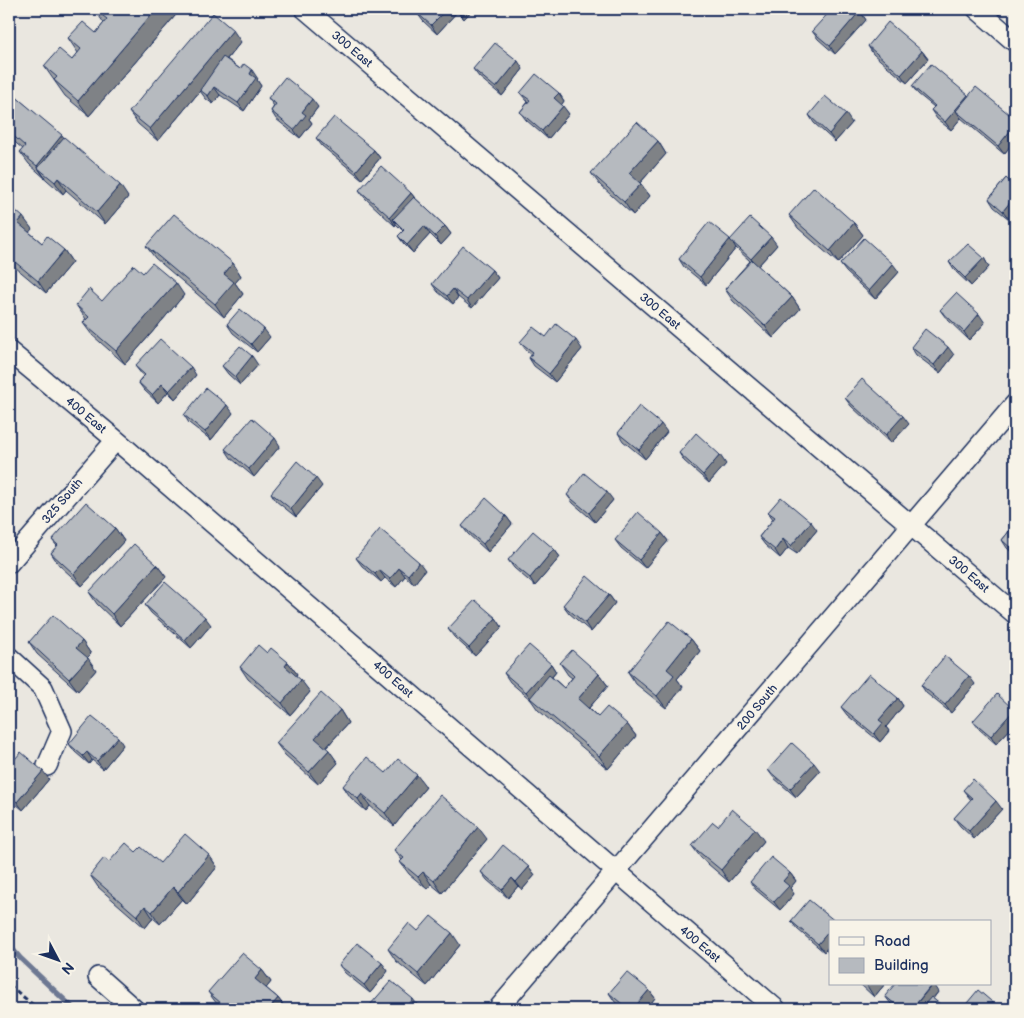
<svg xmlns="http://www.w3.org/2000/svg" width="1024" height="1018" font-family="'Balsamiq Sans',sans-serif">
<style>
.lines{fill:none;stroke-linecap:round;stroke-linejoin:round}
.stream{stroke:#6d7892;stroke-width:5.5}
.street-casing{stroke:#1b2f5e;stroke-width:22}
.path{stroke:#1b2f5e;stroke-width:3;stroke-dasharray:5 4;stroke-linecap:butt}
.street{stroke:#f7f3e8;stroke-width:19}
.wall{fill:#9da0a4;stroke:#1b2f5e}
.shaded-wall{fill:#7f8286;stroke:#1b2f5e}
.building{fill:#b6babf;stroke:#1b2f5e}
.labels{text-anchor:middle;stroke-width:4;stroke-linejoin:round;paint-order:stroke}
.street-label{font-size:12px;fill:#1b2f5e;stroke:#f7f3e8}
</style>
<rect width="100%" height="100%" fill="#eae7e0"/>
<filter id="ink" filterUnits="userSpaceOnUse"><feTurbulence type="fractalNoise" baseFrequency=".02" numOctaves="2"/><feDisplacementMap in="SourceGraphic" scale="10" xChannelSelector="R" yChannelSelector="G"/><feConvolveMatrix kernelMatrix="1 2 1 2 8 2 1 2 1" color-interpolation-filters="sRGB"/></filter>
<g filter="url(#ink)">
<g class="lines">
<path class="stream" d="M 9,945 L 20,958 L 74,1009"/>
<g class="street-casing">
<path id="street" d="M 305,9 L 1015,614
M 977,9 L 1015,42
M 9,351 L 116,440 L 776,1009
M 9,563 L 116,440
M 9,657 L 43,688 L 62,731 L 47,766
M 98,977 L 134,1009
M 498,1009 L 1015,404"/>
</g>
<path class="path" d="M 9,985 L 38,1009"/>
<use href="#street" class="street"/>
</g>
<path class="wall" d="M 94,9 L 181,9 L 89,116 L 65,96 L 44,66 L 72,60 L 78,53 L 68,38 L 96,33 L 104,23 Z
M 421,9 L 473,9 L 464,19 L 457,12 L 437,34 L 423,21 L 417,13 Z
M 860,11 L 866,20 L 835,54 L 818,39 L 812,31 Z
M 241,42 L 227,59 L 240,69 L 258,79 L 257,80 L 261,86 L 244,111 L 220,95 L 213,104 L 206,99 L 200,91 L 158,141 L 138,124 L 129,112 Z
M 868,46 L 922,51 L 928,59 L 907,83 L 873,54 Z
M 473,69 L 523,69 L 502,96 L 479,77 Z
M 912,86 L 969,96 L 1015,119 L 1015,140 L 1004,154 L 961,118 L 951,130 L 937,119 L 931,110 L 934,107 L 918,94 Z
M 9,91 L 64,138 L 128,197 L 105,224 L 66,190 L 63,194 L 47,180 L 29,164 L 20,152 L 23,149 L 11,139 L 9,141 Z
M 520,93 L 559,93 L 564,101 L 561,105 L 569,114 L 548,139 L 526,120 L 520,112 L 528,102 Z
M 268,98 L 318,107 L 309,119 L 312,123 L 300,138 L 276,119 L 271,111 L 274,106 Z
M 809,115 L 852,123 L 835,142 L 814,123 Z
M 316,138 L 374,150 L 380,158 L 362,179 L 322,146 Z
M 658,141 L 666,154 L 640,183 L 650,196 L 633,215 L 600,185 L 591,173 Z
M 1006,178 L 1009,219 L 994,207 L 989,199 Z
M 359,190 L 411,193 L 414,197 L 445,226 L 451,234 L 441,245 L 430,234 L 413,253 L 404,244 L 398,236 L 403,231 L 396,224 L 395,226 L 365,198 Z
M 9,205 L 32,229 L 29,232 L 42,243 L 64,250 L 72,262 L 46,293 L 9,262 Z
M 789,215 L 854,223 L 863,235 L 838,263 L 798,228 Z
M 730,239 L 731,240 L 777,245 L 758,266 L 792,297 L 800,309 L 773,338 L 733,301 L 725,289 L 750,261 L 736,248 L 706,285 L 684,267 L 679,259 Z
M 146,246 L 233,263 L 241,276 L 235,283 L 243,294 L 224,317 L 155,258 Z
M 984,258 L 989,267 L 971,286 L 954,270 L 949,262 Z
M 840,264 L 899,272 L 875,299 L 846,272 Z
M 492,270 L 498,278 L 472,308 L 458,297 L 453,304 L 438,292 L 432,284 Z
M 143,273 L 184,295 L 125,364 L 92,335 L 83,323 L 86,319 L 76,305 L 102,301 Z
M 940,310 L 985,323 L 969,340 L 946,318 Z
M 227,324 L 270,337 L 257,352 L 233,333 Z
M 546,337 L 582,349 L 555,382 L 534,366 L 529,358 L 532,355 L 526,350 L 520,342 Z
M 911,347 L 954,355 L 940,373 L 916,355 Z
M 258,365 L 240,385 L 228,374 L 222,366 Z
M 135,366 L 196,375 L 175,399 L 168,392 L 158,403 L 144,390 L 138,382 L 143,376 Z
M 845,398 L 909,424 L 891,443 L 851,406 Z
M 233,413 L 211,440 L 189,423 L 184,415 Z
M 667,432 L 645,459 L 623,441 L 618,433 Z
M 280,446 L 254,477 L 231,458 L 225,449 Z
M 679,453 L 726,464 L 709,483 L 684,461 Z
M 322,486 L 296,517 L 276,501 L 271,493 Z
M 567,495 L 613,500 L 595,522 L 573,503 Z
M 768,512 L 817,530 L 797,554 L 788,548 L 780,558 L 765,545 L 759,537 L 773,519 Z
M 506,516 L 512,524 L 488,552 L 468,534 L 462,526 Z
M 1015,524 L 1015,555 L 1007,548 L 1002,540 Z
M 115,528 L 124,541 L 82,586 L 59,565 L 51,553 L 57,546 L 52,540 Z
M 662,533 L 668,541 L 645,568 L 621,548 L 615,540 Z
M 554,549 L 560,557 L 535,586 L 514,568 L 508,560 Z
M 356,558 L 425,570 L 414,584 L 405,576 L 396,587 L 385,578 L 381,582 L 362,566 Z
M 157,565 L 166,577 L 120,626 L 97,604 L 89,592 Z
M 609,595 L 615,603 L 591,632 L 569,613 L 563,605 Z
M 145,605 L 211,625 L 191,648 L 151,613 Z
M 496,618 L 502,627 L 475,656 L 454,637 L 448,629 Z
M 691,639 L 700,651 L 677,679 L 683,687 L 666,708 L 636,684 L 628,672 Z
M 82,641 L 91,654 L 87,658 L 96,670 L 78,691 L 37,654 L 29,642 Z
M 267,653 L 288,662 L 297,674 L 296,676 L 310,692 L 290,715 L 248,679 L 240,667 Z
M 560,663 L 599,674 L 608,686 L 589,708 L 598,717 L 627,724 L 636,736 L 608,769 L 538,710 L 531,700 L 510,682 L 504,673 L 551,664 L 556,672 L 552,677 L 564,688 L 572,678 L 568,675 Z
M 975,684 L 951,713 L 926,693 L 921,685 Z
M 898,698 L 903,706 L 886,727 L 889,731 L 880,742 L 847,715 L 841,707 Z
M 340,710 L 348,723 L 326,748 L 338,763 L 318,784 L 285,755 L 276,743 Z
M 1014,710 L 1015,711 L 1015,724 L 996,744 L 979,729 L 973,721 Z
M 69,744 L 123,745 L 103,769 L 92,760 L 89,764 L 75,752 Z
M 9,766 L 49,779 L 23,810 L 9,798 Z
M 768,770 L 820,771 L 796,797 L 774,778 Z
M 386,773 L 426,787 L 394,826 L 370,806 L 366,811 L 351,798 L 343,786 Z
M 963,790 L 1002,809 L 974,839 L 960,826 L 954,818 L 971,800 Z
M 718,826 L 764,841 L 729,882 L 701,858 L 692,846 Z
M 487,839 L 442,893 L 431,884 L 427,889 L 409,874 L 400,862 L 402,860 L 394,850 Z
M 136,852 L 160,863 L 209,855 L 217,867 L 187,904 L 182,899 L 160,924 L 153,918 L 145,928 L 98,887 L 90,875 L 109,862 Z
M 529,867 L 535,875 L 522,890 L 518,886 L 508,898 L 487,880 L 481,872 Z
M 790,873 L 796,881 L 790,888 L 794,894 L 780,910 L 756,890 L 750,882 Z
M 791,921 L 830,922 L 830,955 L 826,950 L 824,952 L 797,929 Z
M 460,945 L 427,986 L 396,961 L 388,949 Z
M 382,963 L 388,971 L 370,993 L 345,973 L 339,965 Z
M 262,970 L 271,982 L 266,988 L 278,998 L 286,1009 L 222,1009 L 217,1004 L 208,992 Z
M 860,984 L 885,984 L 874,997 Z
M 649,990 L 655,998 L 646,1009 L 624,1009 L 615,1002 L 609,993 Z
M 938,992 L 933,999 L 946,1009 L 897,1009 L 891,1004 L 885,996 Z"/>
<path class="shaded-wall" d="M 156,9 L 181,9 L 89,116 L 78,101 Z
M 447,9 L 454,9 L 457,12 L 437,34 L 431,25 Z
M 460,9 L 473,9 L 464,19 L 458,11 Z
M 811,9 L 816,9 L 813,12 Z
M 860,11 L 866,20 L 835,54 L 830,46 Z
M 233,30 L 241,42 L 158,141 L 150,129 Z
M 922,51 L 928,59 L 907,83 L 901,75 Z
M 518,61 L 523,69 L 502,96 L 496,88 Z
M 252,70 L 258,79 L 257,80 L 261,86 L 244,111 L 238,103 L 250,74 Z
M 214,87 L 220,95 L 213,104 L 208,96 Z
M 559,93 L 564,101 L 560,107 L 554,98 Z
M 968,95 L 974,103 L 956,111 L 961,118 L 951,130 L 945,122 Z
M 312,99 L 318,107 L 309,119 L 312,123 L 300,138 L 294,130 L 302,112 Z
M 563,106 L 569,114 L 548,139 L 542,131 Z
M 846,114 L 852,123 L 835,142 L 829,134 Z
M 1015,125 L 1015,140 L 1004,154 L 998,146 Z
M 62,135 L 71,147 L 38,168 L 45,178 L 37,166 Z
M 658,141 L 666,154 L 638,185 L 629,173 Z
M 374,150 L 380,158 L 362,179 L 356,171 Z
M 58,178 L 66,190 L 63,194 L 55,182 Z
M 641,184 L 650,196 L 633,215 L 624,202 Z
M 120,185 L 128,197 L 105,224 L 97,212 Z
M 411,193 L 417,201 L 393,219 L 396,224 L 395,226 L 390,217 Z
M 1015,196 L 1015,211 L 1009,219 L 1003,211 Z
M 23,217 L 32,229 L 27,235 L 18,223 Z
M 854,223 L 863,235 L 838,263 L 830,251 Z
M 424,226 L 430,234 L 413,253 L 407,245 Z
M 445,226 L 451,234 L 441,245 L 435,236 Z
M 771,237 L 777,245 L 757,267 L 751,259 Z
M 730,239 L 736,248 L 706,285 L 700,277 Z
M 64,250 L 72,262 L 46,293 L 38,281 Z
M 984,258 L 989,267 L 971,286 L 965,278 Z
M 233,263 L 241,276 L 235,283 L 243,294 L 224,317 L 215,304 L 224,274 Z
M 893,264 L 899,272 L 875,299 L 869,291 Z
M 492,270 L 498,278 L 472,308 L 467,300 Z
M 176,283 L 184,295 L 125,364 L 116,351 Z
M 453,289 L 458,297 L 453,304 L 447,296 Z
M 792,297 L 800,309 L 773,338 L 765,326 Z
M 979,314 L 985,323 L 969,340 L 964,332 Z
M 264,329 L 270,337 L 257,352 L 251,344 Z
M 576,340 L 582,349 L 555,382 L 549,374 Z
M 948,347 L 954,355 L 940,373 L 934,365 Z
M 252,356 L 258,365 L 240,385 L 235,377 Z
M 191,367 L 196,375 L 175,399 L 169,391 Z
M 162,384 L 168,392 L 158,403 L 152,395 Z
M 227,405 L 233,413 L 211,440 L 205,432 Z
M 903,416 L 909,424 L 891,443 L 886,435 Z
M 661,424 L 667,432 L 645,459 L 639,450 Z
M 275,438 L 280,446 L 254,477 L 249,469 Z
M 720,455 L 726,464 L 709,483 L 703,475 Z
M 316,478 L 322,486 L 296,517 L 291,509 Z
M 607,492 L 613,500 L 595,522 L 589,513 Z
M 506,516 L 512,524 L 488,552 L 483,544 Z
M 811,522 L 817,530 L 797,554 L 791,546 Z
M 115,528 L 124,541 L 82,586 L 74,574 Z
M 662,533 L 668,541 L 645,568 L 639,560 Z
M 783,539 L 788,548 L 780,558 L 775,550 Z
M 554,549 L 560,557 L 535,586 L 530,578 Z
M 419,562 L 425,570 L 414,584 L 408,575 Z
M 157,565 L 166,577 L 120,626 L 112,614 Z
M 399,568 L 405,576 L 396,587 L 390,579 Z
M 379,570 L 385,578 L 381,582 L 375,574 Z
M 609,595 L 615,603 L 591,632 L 585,623 Z
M 205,617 L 211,625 L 191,648 L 185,640 Z
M 496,618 L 502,627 L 475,656 L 469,648 Z
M 691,639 L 700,651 L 677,679 L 683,687 L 666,708 L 657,696 L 667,669 Z
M 82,641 L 91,654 L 85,660 L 76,648 Z
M 88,658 L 96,670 L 78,691 L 69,679 Z
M 288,662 L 297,674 L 293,678 L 285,666 Z
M 551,664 L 556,672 L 532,700 L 526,692 Z
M 599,674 L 608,686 L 586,711 L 578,699 Z
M 969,676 L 975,684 L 951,713 L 945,705 Z
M 301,680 L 310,692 L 290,715 L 282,703 Z
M 898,698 L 903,706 L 886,727 L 889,731 L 880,742 L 874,734 L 879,720 Z
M 340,710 L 348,723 L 324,750 L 315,738 Z
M 1014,710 L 1015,711 L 1015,724 L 996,744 L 991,736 Z
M 627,724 L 636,736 L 608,769 L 599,756 Z
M 118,737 L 123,745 L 103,769 L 97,761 Z
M 329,750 L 338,763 L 318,784 L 309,772 Z
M 87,752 L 92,760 L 89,764 L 83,756 Z
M 814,763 L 820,771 L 796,797 L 790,789 Z
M 43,771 L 49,779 L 23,810 L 17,802 Z
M 417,775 L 426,787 L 394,826 L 385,813 Z
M 362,794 L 370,806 L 366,811 L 358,799 Z
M 996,801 L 1002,809 L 974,839 L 969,831 Z
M 478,827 L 487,839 L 442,893 L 434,881 Z
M 755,829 L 764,841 L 729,882 L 721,870 Z
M 209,855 L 217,867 L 187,904 L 178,892 Z
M 529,867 L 535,875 L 522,890 L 516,882 Z
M 423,872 L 431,884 L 427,889 L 418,877 Z
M 790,873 L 796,881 L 790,888 L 794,894 L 780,910 L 774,902 L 783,881 Z
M 512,878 L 518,886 L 508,898 L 502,890 Z
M 173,887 L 182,899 L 160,924 L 152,912 Z
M 145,906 L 153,918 L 145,928 L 137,916 Z
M 830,930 L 830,945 L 824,952 L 818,944 Z
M 452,933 L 460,945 L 427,986 L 418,974 Z
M 382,963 L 388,971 L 370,993 L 364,985 Z
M 262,970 L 271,982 L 264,991 L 255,979 Z
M 866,984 L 885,984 L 874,997 Z
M 933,984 L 938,992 L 924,1009 L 912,1009 Z
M 649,990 L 655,998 L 646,1009 L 633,1009 Z
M 278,998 L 286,1009 L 269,1009 Z
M 413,999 L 419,1007 L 417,1009 L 405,1009 Z"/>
<path class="building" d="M 94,9 L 156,9 L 78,101 L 54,80 L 57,77 L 44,66 L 59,49 L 72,60 L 81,49 L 68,38 L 83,22 L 96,33 L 107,19 Z
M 421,9 L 447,9 L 431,25 L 417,13 Z
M 832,9 L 857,9 L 860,11 L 830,46 L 812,31 Z
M 213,13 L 233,30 L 150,129 L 129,112 Z
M 888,22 L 922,51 L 901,75 L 868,46 Z
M 495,43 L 518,61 L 496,88 L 473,69 Z
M 223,57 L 240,69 L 244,64 L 252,70 L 250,74 L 256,78 L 238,103 L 214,87 L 208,96 L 200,90 Z
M 931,64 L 968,95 L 945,122 L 931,110 L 935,106 L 912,86 Z
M 536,74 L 559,93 L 554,98 L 563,106 L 542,131 L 520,112 L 530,100 L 520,93 Z
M 285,77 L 312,99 L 302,112 L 306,115 L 294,130 L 271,111 L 276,104 L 268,98 Z
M 976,87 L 1015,119 L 1015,125 L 998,146 L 956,111 Z
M 9,91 L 62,135 L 37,166 L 20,152 L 25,146 L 9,132 Z
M 825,96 L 846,114 L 829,134 L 809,115 Z
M 334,117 L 374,150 L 356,171 L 316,138 Z
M 637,122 L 658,141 L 629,173 L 641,184 L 624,202 L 591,173 Z
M 64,137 L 120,185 L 97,212 L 58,178 L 55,182 L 38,168 Z
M 381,166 L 411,193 L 390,217 L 359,190 Z
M 1006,178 L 1015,186 L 1015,196 L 1003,211 L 989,199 Z
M 814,187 L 854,223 L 830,251 L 789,215 Z
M 414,197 L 445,226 L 435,236 L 424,226 L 407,245 L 398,236 L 404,230 L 393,219 Z
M 9,205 L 23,217 L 18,223 L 42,243 L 47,236 L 64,250 L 38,281 L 9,257 Z
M 174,214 L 233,263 L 224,274 L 234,282 L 215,304 L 146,246 Z
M 750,218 L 771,237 L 751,259 L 730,240 Z
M 709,222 L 730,239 L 700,277 L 679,259 Z
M 864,238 L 893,264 L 869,291 L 840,264 Z
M 968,244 L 984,258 L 965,278 L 949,262 Z
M 463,246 L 492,270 L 467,300 L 453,289 L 447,296 L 432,284 Z
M 752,260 L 792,297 L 765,326 L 725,289 Z
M 152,263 L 176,283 L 116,351 L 83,323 L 89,317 L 76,305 L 89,289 L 102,301 L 134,265 L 143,273 Z
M 956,293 L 979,314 L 964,332 L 940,310 Z
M 240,309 L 264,329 L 251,344 L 227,324 Z
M 556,324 L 576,340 L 549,374 L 529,358 L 533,352 L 520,342 L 533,327 L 546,337 Z
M 925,329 L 948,347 L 934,365 L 911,347 Z
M 160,339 L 191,367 L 169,391 L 162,384 L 152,395 L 138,382 L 145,375 L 135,366 Z
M 240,346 L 252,356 L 235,377 L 222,366 Z
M 862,379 L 903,416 L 886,435 L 845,398 Z
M 206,388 L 227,405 L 205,432 L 184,415 Z
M 639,406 L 661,424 L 639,450 L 618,433 Z
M 252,418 L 275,438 L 249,469 L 225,449 Z
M 696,433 L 720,455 L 703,475 L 679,453 Z
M 297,461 L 316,478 L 291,509 L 271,493 Z
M 584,473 L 607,492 L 589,513 L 567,495 Z
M 781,497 L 811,522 L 791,546 L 783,539 L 775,550 L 759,537 L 775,517 L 768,512 Z
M 486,498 L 506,516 L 483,544 L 462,526 Z
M 86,502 L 115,528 L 74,574 L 51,553 L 58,545 L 52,540 Z
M 638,512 L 662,533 L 639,560 L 615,540 Z
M 1015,524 L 1015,552 L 1002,540 Z
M 380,529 L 419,562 L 408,575 L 399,568 L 390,579 L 379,570 L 375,574 L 356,558 Z
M 533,531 L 554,549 L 530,578 L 508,560 Z
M 134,544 L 157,565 L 112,614 L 89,592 Z
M 587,576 L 609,595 L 585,623 L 563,605 Z
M 165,582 L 205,617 L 185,640 L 145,605 Z
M 475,600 L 496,618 L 469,648 L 448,629 Z
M 53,615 L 82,641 L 76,648 L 88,658 L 69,679 L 29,642 Z
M 669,621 L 691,639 L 667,669 L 674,675 L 657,696 L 628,672 Z
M 258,645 L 267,653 L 271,648 L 288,662 L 285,666 L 301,680 L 282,703 L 240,667 Z
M 529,645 L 551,664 L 526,692 L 504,673 Z
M 572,650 L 599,674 L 578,699 L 598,717 L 607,707 L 627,724 L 599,756 L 530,698 L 549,675 L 564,688 L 574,676 L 560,663 Z
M 945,656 L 969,676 L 945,705 L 921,685 Z
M 869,674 L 898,698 L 879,720 L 883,723 L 874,734 L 841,707 Z
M 321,693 L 340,710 L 315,738 L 329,750 L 309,772 L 276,743 Z
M 997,694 L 1014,710 L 991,736 L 973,721 Z
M 92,716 L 118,737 L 97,761 L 87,752 L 83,756 L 69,744 Z
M 792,743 L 814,763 L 790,789 L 768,770 Z
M 21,752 L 43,771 L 17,802 L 9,795 L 9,766 Z
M 367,757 L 386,773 L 398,759 L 417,775 L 385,813 L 362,794 L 358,799 L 343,786 Z
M 973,779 L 996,801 L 969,831 L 954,818 L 972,798 L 963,790 Z
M 440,795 L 478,827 L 434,881 L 423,872 L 418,877 L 400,862 L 404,858 L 394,850 Z
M 732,809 L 755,829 L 721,870 L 692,846 L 713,822 L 718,826 Z
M 185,834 L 209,855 L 178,892 L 173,887 L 152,912 L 145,906 L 137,916 L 90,875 L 104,858 L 109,862 L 126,843 L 136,852 L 141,847 L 160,863 Z
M 503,845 L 529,867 L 516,882 L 512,878 L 502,890 L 481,872 Z
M 771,857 L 790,873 L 783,881 L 789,886 L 774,902 L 750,882 Z
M 809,900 L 836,922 L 830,922 L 830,930 L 818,944 L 791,921 Z
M 431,916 L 452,933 L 418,974 L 388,949 L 409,923 L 418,931 Z
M 357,943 L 382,963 L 364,985 L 339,965 Z
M 830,945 L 830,953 L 826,949 Z
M 242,953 L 262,970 L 255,979 L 278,998 L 269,1009 L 228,1009 L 208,992 Z
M 627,972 L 649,990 L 633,1009 L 628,1009 L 609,993 Z
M 391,981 L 413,999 L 405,1009 L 375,1009 L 370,1005 Z
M 895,984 L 932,984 L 912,1009 L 901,1009 L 885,996 Z
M 978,990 L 998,1007 L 996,1009 L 962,1009 Z
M 931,997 L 946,1009 L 921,1009 Z"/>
</g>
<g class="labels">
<g class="street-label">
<text transform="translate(352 49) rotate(40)" y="4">300 East</text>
<text transform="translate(660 311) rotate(40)" y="4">300 East</text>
<text transform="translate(86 415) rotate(40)" y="4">400 East</text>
<text transform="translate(62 501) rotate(-49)" y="4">325 South</text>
<text transform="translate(969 574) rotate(41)" y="4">300 East</text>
<text transform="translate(393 679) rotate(41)" y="4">400 East</text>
<text transform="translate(757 707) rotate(-50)" y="4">200 South</text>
<text transform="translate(700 944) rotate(40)" y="4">400 East</text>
</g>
</g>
<rect width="1024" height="1018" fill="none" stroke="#f7f3e8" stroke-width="30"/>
<rect x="15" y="15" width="994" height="988" fill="none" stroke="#1b2f5e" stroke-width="2" filter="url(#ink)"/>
<rect x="829" y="920" width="162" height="65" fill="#f7f3e8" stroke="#9fa5b1"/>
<rect x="839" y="937" width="25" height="8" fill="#f7f3e8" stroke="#9fa5b1"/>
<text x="874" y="946" font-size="15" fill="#1b2f5e">Road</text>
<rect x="839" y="958" width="25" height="15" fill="#b6babf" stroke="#9fa5b1"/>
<text x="874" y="970" font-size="15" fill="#1b2f5e">Building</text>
<g transform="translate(58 960) rotate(131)" stroke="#f7f3e8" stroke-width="4" paint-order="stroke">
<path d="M0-4L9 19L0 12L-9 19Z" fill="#1b2f5e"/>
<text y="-8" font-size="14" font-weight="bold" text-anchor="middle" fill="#1b2f5e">N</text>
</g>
</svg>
